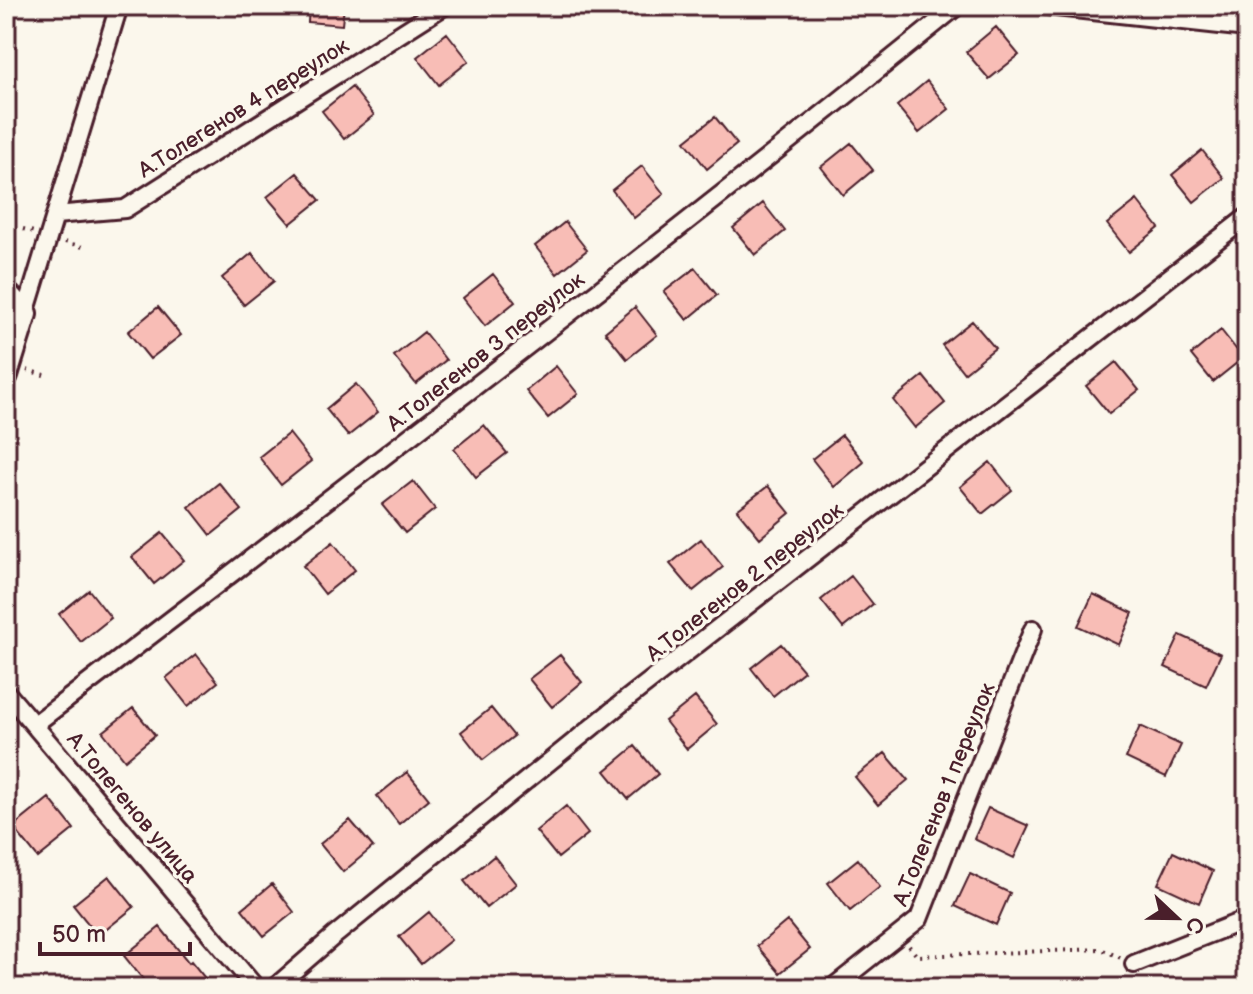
<svg xmlns="http://www.w3.org/2000/svg" width="1253" height="994" font-family="'Balsamiq Sans',sans-serif">
<style>
.building{fill:#f8bdb6;stroke:#4a1f2b;stroke-width:2}
.lines{fill:none;stroke-linecap:round;stroke-linejoin:round}
.minor-casing{stroke:#4a1f2b;stroke-width:22}
.secondary-casing{stroke:#4a1f2b;stroke-width:28}
.path{stroke:#4a1f2b;stroke-width:4;stroke-dasharray:2 6;stroke-linecap:butt}
.minor{stroke:#fbf7ec;stroke-width:16}
.secondary{stroke:#fbf7ec;stroke-width:22}
.labels{text-anchor:middle;stroke-width:7;stroke-linejoin:round;paint-order:stroke}
.street-label{font-size:22px;fill:#4a1f2b;stroke:#fbf7ec}
</style>
<rect width="100%" height="100%" fill="#fbf7ec"/>
<filter id="ink" filterUnits="userSpaceOnUse"><feTurbulence type="fractalNoise" baseFrequency=".0125" numOctaves="2"/><feDisplacementMap in="SourceGraphic" scale="16" xChannelSelector="R" yChannelSelector="G"/><feConvolveMatrix kernelMatrix="1 2 1 2 8 2 1 2 1" color-interpolation-filters="sRGB"/></filter>
<g filter="url(#ink)">
<path class="building" d="M 309,6 L 344,6 L 342,25 L 308,22 Z
M 996,27 L 1019,55 L 989,79 L 966,52 Z
M 447,33 L 469,61 L 439,85 L 417,57 Z
M 927,81 L 949,109 L 919,133 L 897,106 Z
M 352,87 L 374,115 L 344,139 L 322,111 Z
M 715,117 L 737,144 L 707,169 L 685,141 Z
M 851,143 L 873,170 L 843,195 L 821,167 Z
M 1202,150 L 1224,178 L 1194,202 L 1172,175 Z
M 642,166 L 664,194 L 634,218 L 612,190 Z
M 297,173 L 320,200 L 290,224 L 267,197 Z
M 1137,200 L 1159,228 L 1129,252 L 1107,224 Z
M 763,203 L 785,231 L 755,255 L 733,228 Z
M 565,222 L 587,250 L 557,274 L 535,246 Z
M 252,253 L 274,281 L 244,305 L 222,278 Z
M 695,268 L 717,295 L 687,320 L 664,292 Z
M 493,274 L 515,302 L 485,326 L 463,298 Z
M 158,307 L 181,335 L 150,359 L 128,332 Z
M 635,307 L 657,335 L 627,359 L 605,332 Z
M 972,321 L 995,348 L 964,373 L 942,345 Z
M 1221,330 L 1243,358 L 1213,382 L 1191,355 Z
M 424,332 L 446,360 L 416,384 L 394,356 Z
M 1116,362 L 1139,390 L 1109,414 L 1086,386 Z
M 556,366 L 578,394 L 548,418 L 526,391 Z
M 923,376 L 945,403 L 915,428 L 893,400 Z
M 356,384 L 378,412 L 348,436 L 326,409 Z
M 484,425 L 507,453 L 476,477 L 454,449 Z
M 289,433 L 311,461 L 281,485 L 259,457 Z
M 842,435 L 864,462 L 834,487 L 812,459 Z
M 990,462 L 1012,490 L 982,514 L 960,487 Z
M 413,481 L 435,509 L 405,533 L 382,505 Z
M 219,483 L 242,510 L 211,535 L 189,507 Z
M 768,486 L 790,513 L 760,538 L 737,510 Z
M 162,533 L 184,560 L 154,584 L 132,557 Z
M 701,539 L 723,567 L 693,591 L 670,564 Z
M 333,542 L 355,570 L 325,594 L 303,566 Z
M 851,576 L 873,604 L 843,628 L 821,600 Z
M 89,590 L 111,618 L 81,642 L 59,614 Z
M 1093,594 L 1133,613 L 1119,645 L 1078,626 Z
M 1180,635 L 1221,654 L 1206,686 L 1165,667 Z
M 781,644 L 804,671 L 773,696 L 751,668 Z
M 196,654 L 218,682 L 188,706 L 166,678 Z
M 560,655 L 582,682 L 552,707 L 529,679 Z
M 695,697 L 717,724 L 687,749 L 665,721 Z
M 133,708 L 155,735 L 125,760 L 103,732 Z
M 491,708 L 514,736 L 483,760 L 461,732 Z
M 1140,726 L 1181,745 L 1166,777 L 1126,758 Z
M 635,746 L 658,774 L 628,799 L 605,771 Z
M 885,753 L 908,780 L 878,805 L 855,777 Z
M 407,772 L 429,799 L 399,824 L 377,796 Z
M 49,798 L 74,829 L 38,858 L 13,827 Z
M 566,806 L 588,834 L 558,858 L 536,831 Z
M 988,808 L 1029,826 L 1014,858 L 974,839 Z
M 350,820 L 373,847 L 343,872 L 320,844 Z
M 1173,852 L 1213,871 L 1199,903 L 1158,884 Z
M 494,856 L 516,884 L 486,908 L 464,881 Z
M 858,859 L 880,887 L 850,911 L 828,883 Z
M 970,874 L 1010,893 L 996,925 L 955,906 Z
M 109,876 L 134,907 L 98,936 L 73,905 Z
M 272,884 L 294,912 L 264,936 L 242,909 Z
M 429,912 L 451,940 L 421,964 L 399,937 Z
M 787,921 L 810,949 L 780,973 L 757,946 Z
M 160,927 L 189,963 L 191,961 L 213,988 L 150,988 L 124,956 Z"/>
<g class="lines">
<g class="minor-casing">
<path id="minor" d="M 1047,6 L 1247,28
M 55,215 L 125,209 L 444,6
M 25,314 L 119,6
M 6,692 L 256,988
M 35,724 C 344,487 654,252 957,6
M 1134,964 L 1247,919
M 274,988 L 334,936 L 628,698 L 1247,217
M 832,988 L 919,919 L 1033,629"/>
</g>
<g class="secondary-casing">
<path id="secondary" d="M 6,293 L 25,314 L 6,375"/>
</g>
<path class="path" d="M 23,229 L 34,232
M 65,242 L 86,248
M 27,370 L 44,375
M 909,946 L 917,956 L 1101,949 L 1121,958"/>
<use href="#minor" class="minor"/>
<use href="#secondary" class="secondary"/>
</g>
</g>
<g class="labels">
<g class="street-label">
<text transform="translate(243 107) rotate(-32)" y="8">А.Толегенов 4 переулок</text>
<text transform="translate(485 351) rotate(-38)" y="8">А.Толегенов 3 переулок</text>
<text transform="translate(744 581) rotate(-38)" y="8">А.Толегенов 2 переулок</text>
<text transform="translate(943 794) rotate(-68)" y="8">А.Толегенов 1 переулок</text>
<text transform="translate(133 807) rotate(50)" y="8">А.Толегенов улица</text>
</g>
</g>
<rect width="1253" height="994" fill="none" stroke="#fbf7ec" stroke-width="32"/>
<rect x="16" y="16" width="1221" height="962" fill="none" stroke="#4a1f2b" stroke-width="3" filter="url(#ink)"/>
<g transform="translate(1177 918) rotate(112)" stroke="#fbf7ec" stroke-width="6" paint-order="stroke">
<path d="M0-6L14 30L0 20L-14 30Z" fill="#4a1f2b"/>
<text y="-12" font-size="22" font-weight="bold" text-anchor="middle" fill="#4a1f2b">С</text>
</g>
<path d="M40 942v12h150v-12" fill="none" stroke="#4a1f2b" stroke-width="4"/>
<text x="52" y="942" font-size="24" fill="#4a1f2b" stroke="#fbf7ec" stroke-width="6" paint-order="stroke">50 m</text>
</svg>
